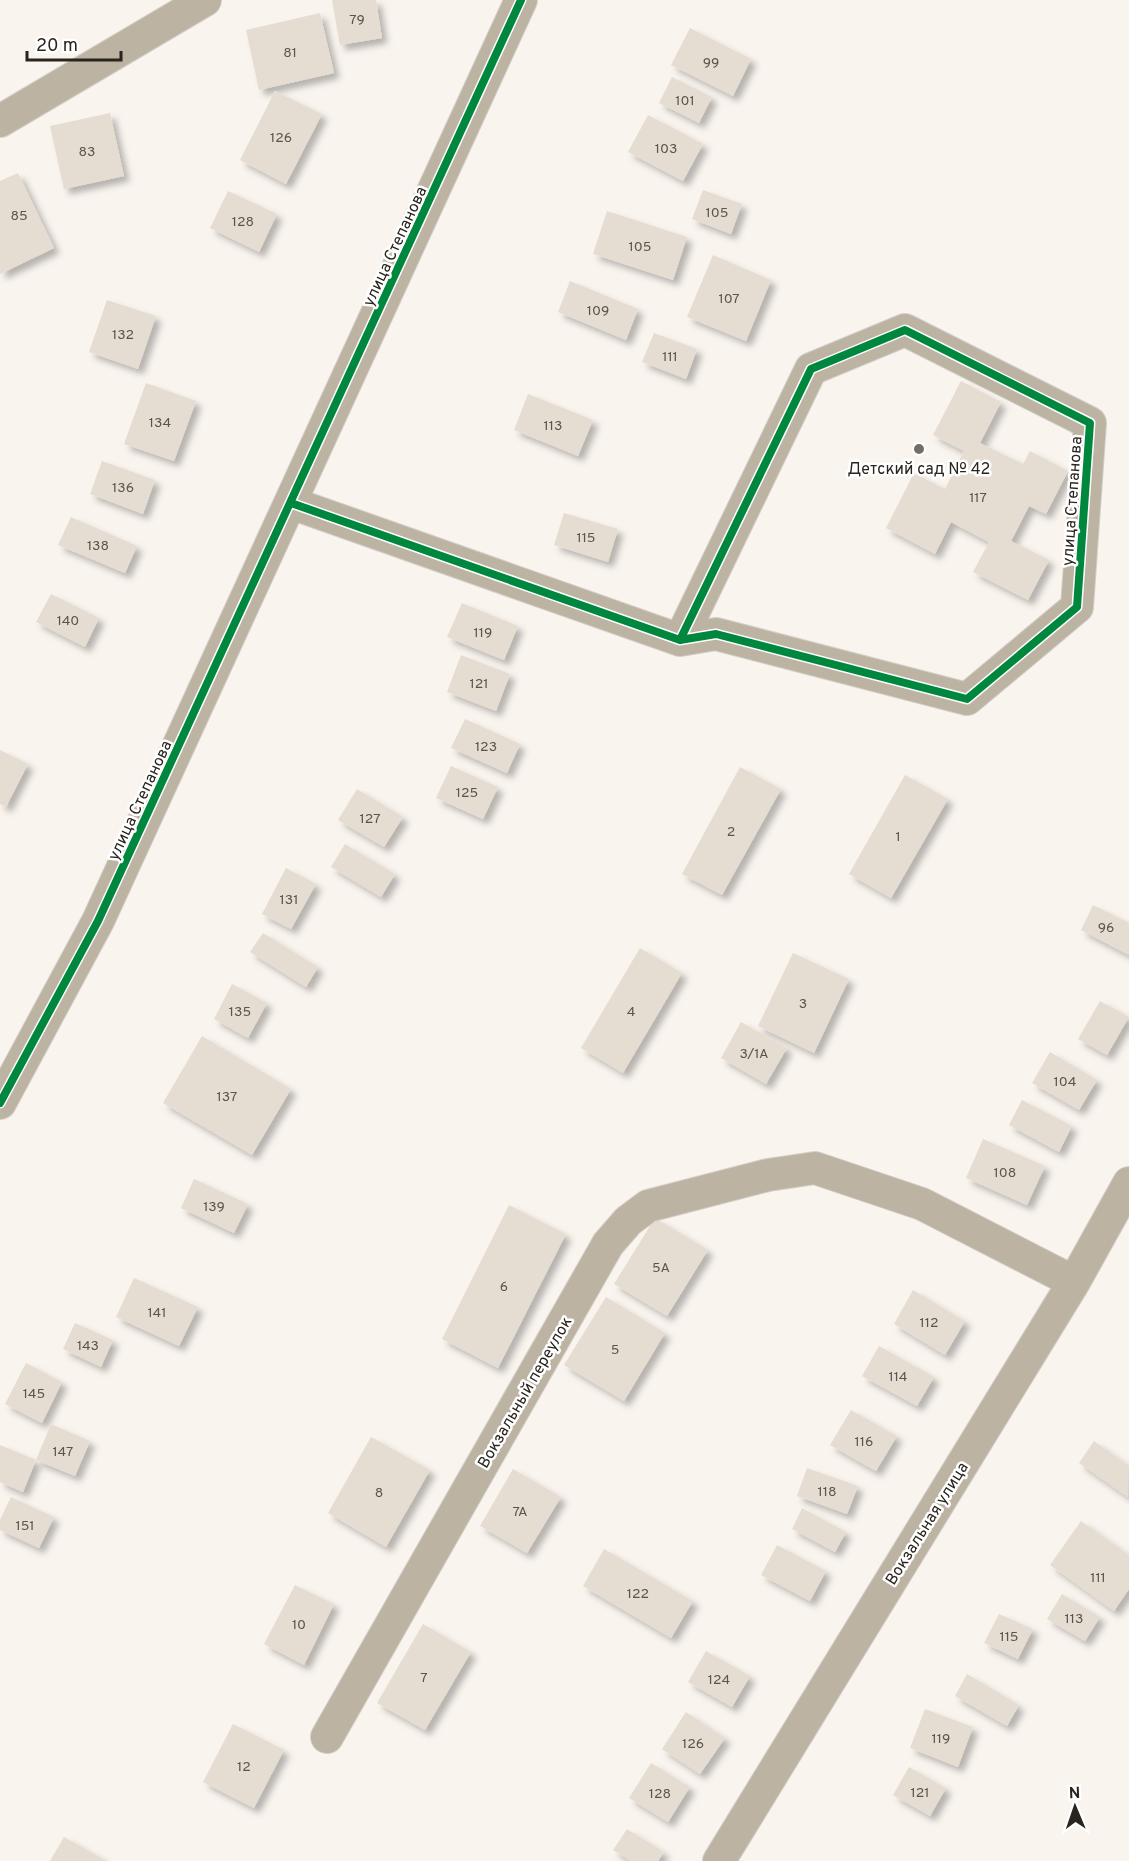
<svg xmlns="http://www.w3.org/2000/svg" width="1129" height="1861" font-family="Overpass,sans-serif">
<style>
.building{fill:#e5dcd2;filter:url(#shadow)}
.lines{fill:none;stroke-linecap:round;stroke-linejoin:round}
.minor-casing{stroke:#d3cfc9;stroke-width:34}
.minor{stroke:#bcb3a3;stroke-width:32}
.cycleway-casing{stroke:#fff;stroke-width:11}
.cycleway{stroke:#00873e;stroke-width:8}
.poi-dot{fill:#726d66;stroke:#fff;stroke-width:2}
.labels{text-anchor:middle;stroke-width:5;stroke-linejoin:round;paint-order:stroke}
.number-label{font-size:14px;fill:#5a544c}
.street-label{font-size:16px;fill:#29241d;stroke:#fff}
.poi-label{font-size:16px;fill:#29241d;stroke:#fff}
</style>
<defs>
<filter id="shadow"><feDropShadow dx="5.5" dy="5.5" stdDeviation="3" flood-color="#0004"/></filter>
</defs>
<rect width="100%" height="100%" fill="#f9f4ee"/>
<path class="building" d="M 332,0 L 376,0 L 382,38 L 340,45 Z
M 320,13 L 334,73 L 259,90 L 246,30 Z
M 690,28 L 751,59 L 733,96 L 671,65 Z
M 672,77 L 712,97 L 699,123 L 659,103 Z
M 275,91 L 322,114 L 286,184 L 240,160 Z
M 110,113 L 124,176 L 64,189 L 50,126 Z
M 648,115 L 703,144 L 683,181 L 628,152 Z
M 18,173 L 54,248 L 0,274 L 0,181 Z
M 703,190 L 742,204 L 731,234 L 692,219 Z
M 228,191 L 277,214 L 259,252 L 210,228 Z
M 607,211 L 687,237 L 673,280 L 593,254 Z
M 713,255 L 771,280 L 746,341 L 687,317 Z
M 570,281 L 638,309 L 626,340 L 558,312 Z
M 107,300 L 156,316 L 138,369 L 89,352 Z
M 654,333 L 697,349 L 686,379 L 642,362 Z
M 961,381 L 1001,402 L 980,443 L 1023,464 L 1030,451 L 1068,471 L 1046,514 L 1029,506 L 1011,541 L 1049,560 L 1028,600 L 973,572 L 989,542 L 951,522 L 935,554 L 886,528 L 914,473 L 945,489 L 964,451 L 933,435 Z
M 146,383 L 196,401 L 174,461 L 124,444 Z
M 528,394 L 593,420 L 578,456 L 514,430 Z
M 102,461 L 155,480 L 143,514 L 90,494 Z
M 564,513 L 618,529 L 608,562 L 554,545 Z
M 71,517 L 137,546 L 125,573 L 58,545 Z
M 51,594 L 99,618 L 85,647 L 36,622 Z
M 462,603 L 518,626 L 504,660 L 447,637 Z
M 461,655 L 510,674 L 496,711 L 447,692 Z
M 465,719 L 520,744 L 507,773 L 451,748 Z
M 0,750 L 28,764 L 6,807 L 0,804 Z
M 451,766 L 498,787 L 483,819 L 436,798 Z
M 740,767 L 781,789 L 722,895 L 682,874 Z
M 905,775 L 948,799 L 891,898 L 849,874 Z
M 357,789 L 403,817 L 384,847 L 338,820 Z
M 345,844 L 395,874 L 381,897 L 331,867 Z
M 286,868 L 316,884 L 291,929 L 262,914 Z
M 1093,905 L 1129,923 L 1129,955 L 1081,930 Z
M 263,933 L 318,967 L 306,987 L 250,952 Z
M 640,948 L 682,973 L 623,1073 L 581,1048 Z
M 793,953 L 849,979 L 814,1053 L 758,1026 Z
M 232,984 L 267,1003 L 248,1038 L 214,1019 Z
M 1100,1001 L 1129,1017 L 1107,1055 L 1078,1039 Z
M 741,1022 L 787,1048 L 766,1084 L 721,1058 Z
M 202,1036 L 291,1089 L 252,1155 L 163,1103 Z
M 1050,1052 L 1097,1080 L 1079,1110 L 1032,1083 Z
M 1022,1100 L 1072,1126 L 1059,1152 L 1009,1125 Z
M 983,1139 L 1045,1166 L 1027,1205 L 966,1178 Z
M 194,1179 L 248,1204 L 234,1233 L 181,1208 Z
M 509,1205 L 566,1234 L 498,1368 L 442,1339 Z
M 655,1218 L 708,1250 L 667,1316 L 614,1284 Z
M 134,1278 L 198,1307 L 179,1346 L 116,1317 Z
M 913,1290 L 965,1321 L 945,1355 L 894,1324 Z
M 606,1297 L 665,1333 L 624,1401 L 564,1365 Z
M 75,1323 L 113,1340 L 101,1367 L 63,1349 Z
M 879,1346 L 934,1377 L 917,1406 L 862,1376 Z
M 26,1363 L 62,1382 L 42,1423 L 5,1404 Z
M 851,1410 L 897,1436 L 876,1471 L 830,1445 Z
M 51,1424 L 90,1441 L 75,1476 L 36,1460 Z
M 371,1437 L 430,1470 L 386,1547 L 328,1513 Z
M 1094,1441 L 1129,1466 L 1128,1497 L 1079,1463 Z
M 0,1445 L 36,1460 L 23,1492 L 0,1482 Z
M 807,1468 L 858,1486 L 847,1514 L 797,1496 Z
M 513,1469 L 561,1497 L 527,1553 L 480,1526 Z
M 11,1497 L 54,1517 L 39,1548 L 0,1530 L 0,1520 Z
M 802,1508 L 846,1532 L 835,1552 L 792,1529 Z
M 1081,1521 L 1129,1555 L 1129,1589 L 1114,1611 L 1050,1565 Z
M 777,1545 L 826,1571 L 810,1601 L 761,1575 Z
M 604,1549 L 693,1601 L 671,1638 L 583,1586 Z
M 295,1585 L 334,1604 L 304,1665 L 264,1644 Z
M 1062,1594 L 1100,1617 L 1085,1641 L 1047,1619 Z
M 999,1614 L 1033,1629 L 1018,1659 L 984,1643 Z
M 423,1624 L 471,1652 L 425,1730 L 377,1703 Z
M 706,1651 L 750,1676 L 732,1707 L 688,1682 Z
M 967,1674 L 1019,1705 L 1007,1726 L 955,1696 Z
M 925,1709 L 973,1727 L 958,1767 L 910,1748 Z
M 686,1712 L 725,1738 L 700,1774 L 662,1749 Z
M 233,1724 L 284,1750 L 254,1808 L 203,1782 Z
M 651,1763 L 690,1787 L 668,1822 L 629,1798 Z
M 909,1767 L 946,1788 L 930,1816 L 893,1795 Z
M 627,1829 L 664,1852 L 658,1861 L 631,1861 L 613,1850 Z
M 64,1837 L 107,1861 L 50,1861 Z"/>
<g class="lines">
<g class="minor-casing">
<path id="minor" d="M 0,121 L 205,0
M 291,503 L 680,640 L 716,634 L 967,699 L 1077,607 L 1090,423 L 905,330 L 811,369 L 680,640
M 0,1103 L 98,921 L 521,0
M 327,1737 L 608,1244 L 628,1221 L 648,1206 L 768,1175 L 815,1168 L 922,1204 L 1074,1282
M 719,1861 L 1074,1282 L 1129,1183"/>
</g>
<use href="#minor" class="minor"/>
<g class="cycleway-casing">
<path id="cycleway" d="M 291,503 L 680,640 L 716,634 L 967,699 L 1077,607 L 1090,423 L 905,330 L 811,369 L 680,640
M 0,1103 L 98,921 L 521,0"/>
</g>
<use href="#cycleway" class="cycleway"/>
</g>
<circle class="poi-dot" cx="919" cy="449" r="6"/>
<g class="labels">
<g class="number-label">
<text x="357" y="24">79</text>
<text x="290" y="57">81</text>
<text x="711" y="67">99</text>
<text x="685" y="105">101</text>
<text x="281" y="142">126</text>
<text x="666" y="153">103</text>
<text x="87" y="156">83</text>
<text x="717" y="217">105</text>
<text x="19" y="220">85</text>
<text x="243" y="226">128</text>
<text x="640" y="251">105</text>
<text x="729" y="303">107</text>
<text x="598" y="315">109</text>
<text x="123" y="339">132</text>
<text x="670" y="361">111</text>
<text x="160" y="427">134</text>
<text x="553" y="430">113</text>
<text x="123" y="492">136</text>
<text x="978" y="502">117</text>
<text x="586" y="542">115</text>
<text x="98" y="550">138</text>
<text x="68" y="625">140</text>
<text x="483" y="637">119</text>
<text x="479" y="688">121</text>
<text x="486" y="751">123</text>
<text x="467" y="797">125</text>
<text x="370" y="823">127</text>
<text x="731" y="836">2</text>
<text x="898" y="841">1</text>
<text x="289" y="904">131</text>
<text x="1106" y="932">96</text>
<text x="803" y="1008">3</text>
<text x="240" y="1016">135</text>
<text x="631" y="1016">4</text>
<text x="754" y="1058">3/1А</text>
<text x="1065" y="1086">104</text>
<text x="227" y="1101">137</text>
<text x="1005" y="1177">108</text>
<text x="214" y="1211">139</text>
<text x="661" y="1272">5А</text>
<text x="504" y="1291">6</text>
<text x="157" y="1317">141</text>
<text x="929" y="1327">112</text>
<text x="88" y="1350">143</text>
<text x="615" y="1354">5</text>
<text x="898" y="1381">114</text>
<text x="34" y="1398">145</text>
<text x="864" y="1446">116</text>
<text x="63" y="1456">147</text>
<text x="827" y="1496">118</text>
<text x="379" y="1497">8</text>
<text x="520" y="1516">7А</text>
<text x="25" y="1530">151</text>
<text x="1098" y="1582">111</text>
<text x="638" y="1598">122</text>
<text x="1074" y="1623">113</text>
<text x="299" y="1629">10</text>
<text x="1009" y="1641">115</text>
<text x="424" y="1682">7</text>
<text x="719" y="1684">124</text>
<text x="941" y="1743">119</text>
<text x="693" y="1748">126</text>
<text x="244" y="1771">12</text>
<text x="920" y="1797">121</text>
<text x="660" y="1798">128</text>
</g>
<g class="street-label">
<text transform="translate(394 246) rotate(-65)" y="6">улица Степанова</text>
<text transform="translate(1071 501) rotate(-86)" y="6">улица Степанова</text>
<text transform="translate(139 800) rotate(-65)" y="6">улица Степанова</text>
<text transform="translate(524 1392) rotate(-60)" y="6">Вокзальный переулок</text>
<text transform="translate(926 1523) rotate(-58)" y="6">Вокзальная улица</text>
</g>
<g class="poi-label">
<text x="919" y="474">Детский сад № 42</text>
</g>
</g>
<g transform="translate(1075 1807) rotate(358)" stroke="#ffffff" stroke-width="4.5" paint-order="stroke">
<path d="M0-4.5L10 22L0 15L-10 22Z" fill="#29241d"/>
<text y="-9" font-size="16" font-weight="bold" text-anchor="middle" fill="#29241d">N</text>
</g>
<path d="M27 51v9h94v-9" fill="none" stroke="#29241d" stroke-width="3"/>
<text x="36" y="51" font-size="18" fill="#29241d" stroke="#ffffff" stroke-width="4.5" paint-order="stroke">20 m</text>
</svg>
